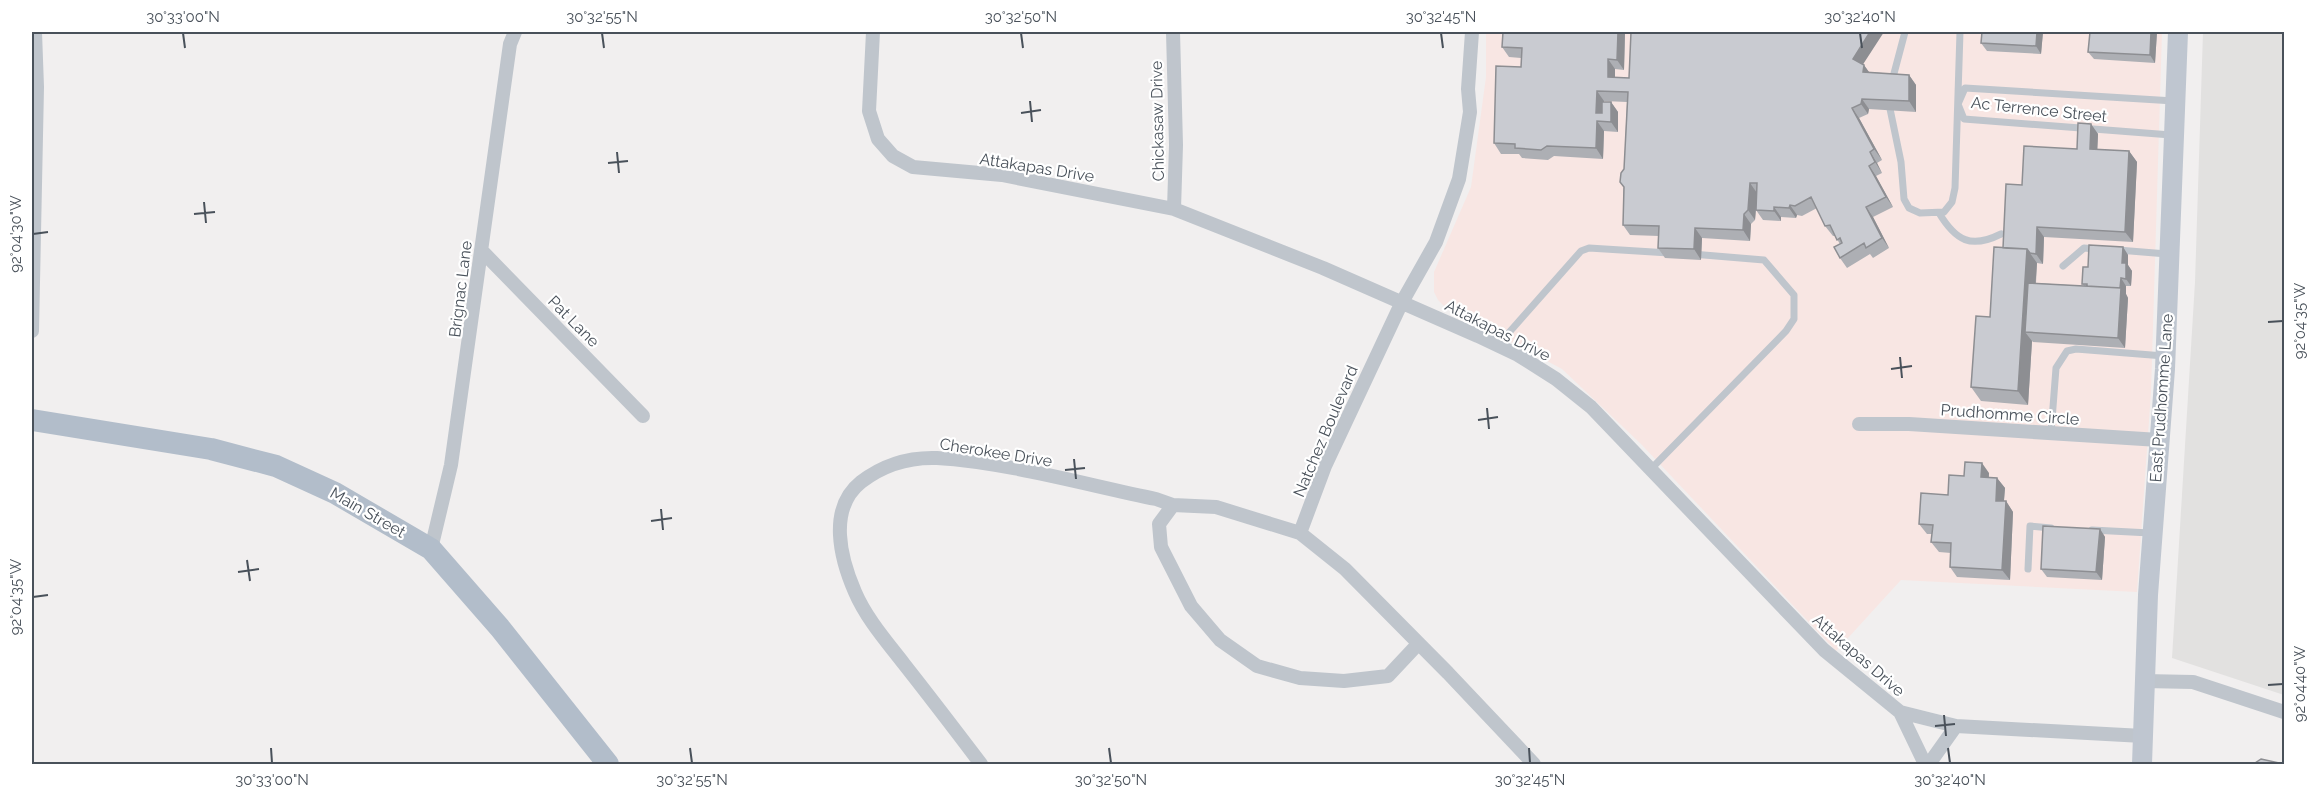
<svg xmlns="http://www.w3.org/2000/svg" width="2316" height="796" font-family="Raleway,sans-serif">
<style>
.education{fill:#e2e1e0}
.medical{fill:#f8e6e3}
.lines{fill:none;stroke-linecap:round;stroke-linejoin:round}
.lane{stroke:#bfc5cc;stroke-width:7}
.street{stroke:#bfc5cc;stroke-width:14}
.secondary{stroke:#bfc6d0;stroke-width:20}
.primary{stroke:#b2bdca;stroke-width:22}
.wall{fill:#adafb4}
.shaded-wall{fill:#8d8e92}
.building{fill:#c9cbd1;stroke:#8d8e92;stroke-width:1.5}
.ticks{fill:none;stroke:#49515a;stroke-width:2}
.labels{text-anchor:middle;stroke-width:4.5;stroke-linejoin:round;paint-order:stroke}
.street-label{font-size:16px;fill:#49515a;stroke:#fff}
.neatline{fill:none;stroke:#49515a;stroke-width:2}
.ticks-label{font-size:15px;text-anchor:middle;fill:#49515a}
</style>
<rect width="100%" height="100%" fill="#f1efef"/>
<path class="education" d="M 2203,32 L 2284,32 L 2284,695 L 2172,658 L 2195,282 Z"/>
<path class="medical" d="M 1486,32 L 2162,32 L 2151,392 L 2137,592 L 1901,580 L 1836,651 L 1641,444 L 1562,369 L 1445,307 L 1438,300 L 1434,292 L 1434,272 L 1471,187 L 1486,77 Z"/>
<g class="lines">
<path class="lane" d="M 1892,81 L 1905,32
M 1889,104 L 1901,162 L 1904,199 L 1909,208 L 1920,213 L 1944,212 L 1952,202 L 1955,188 L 1960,32
M 2171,135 L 1964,119 L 1958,104 L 1965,88 L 2174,101
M 1939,213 C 1956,241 1971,249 2001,234
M 2118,250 L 2167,254
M 2063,266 L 2084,248 L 2095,249
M 1498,345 L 1581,251 L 1589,248 L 1669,253
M 2051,433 L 2056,368 L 2067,351 L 2076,349 L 2164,356
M 1650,470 L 1786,331 L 1794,319 L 1794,295 L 1764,260 L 1692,254
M 2092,530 L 2150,533
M 2028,569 L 2030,526 L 2051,528"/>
<path class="street" d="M 873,32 L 869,111 L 878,139 L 893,156 L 913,167 L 1002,175 L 1174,209 L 1323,268 L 1478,336 L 1518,355 L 1556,379 L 1591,407 L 1824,650 L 1900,712 L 1956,726 L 2143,736
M 1173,32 L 1176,145 L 1174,209
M 481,250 L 643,416
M 32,331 L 37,87 L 35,32
M 1859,424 L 1909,424 L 2159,440
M 1173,505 L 1159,524 L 1161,547 L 1191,606 L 1220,640 L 1257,666 L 1300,678 L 1344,681 L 1388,676 L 1418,644
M 1300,533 L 1325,466 L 1401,304 L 1436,242 L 1459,179 L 1470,112 L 1468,89 L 1472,32
M 431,549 L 451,465 L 510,44 L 515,32
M 2144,681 L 2193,682 L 2284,712
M 1900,712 L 1925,764
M 981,764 C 956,731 930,697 904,664 C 887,642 866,618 855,592 C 841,560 827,509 861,482 C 883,465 909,457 937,458 C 1006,462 1087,485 1156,499 L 1173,505 L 1216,507 L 1300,533 L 1345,569 L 1448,673 L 1534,764
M 1929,764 L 1956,726"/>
<path class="secondary" d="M 2142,764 L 2148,595 L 2165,369 L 2178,32"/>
<path class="primary" d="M 32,420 L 211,449 L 276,466 L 335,493 L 431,549 L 500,628 L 608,764"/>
</g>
<path class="wall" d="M 1625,32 L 1624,70 L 1615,69 L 1615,77 L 1629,78 L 1863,64 L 1869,72 L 1909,75 L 1916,85 L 1916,112 L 1869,109 L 1868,114 L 1859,118 L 1882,160 L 1877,163 L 1882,173 L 1876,176 L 1893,207 L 1873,217 L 1889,248 L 1873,258 L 1870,254 L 1847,268 L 1840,258 L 1840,244 L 1835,236 L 1833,236 L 1825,226 L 1817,208 L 1802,216 L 1797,215 L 1796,218 L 1781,217 L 1781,221 L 1763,220 L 1756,210 L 1755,220 L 1751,224 L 1750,241 L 1702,238 L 1701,260 L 1665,258 L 1658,248 L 1659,236 L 1630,235 L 1623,225 L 1624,169 L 1627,102 L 1604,101 L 1604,102 L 1611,102 L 1618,112 L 1618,132 L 1604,131 L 1603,159 L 1554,156 L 1548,160 L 1522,158 L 1519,154 L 1501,154 L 1494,143 L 1521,67 L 1521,58 L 1509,57 L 1502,47 Z
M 2043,32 L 2041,54 L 1987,51 L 1981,43 Z
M 2050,32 L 2088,32 L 2088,34 Z
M 2157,32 L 2155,63 L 2094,59 L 2088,52 Z
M 2091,124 L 2098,134 L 2097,150 L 2129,151 L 2137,162 L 2133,242 L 2044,237 L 2043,264 L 2037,263 L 2036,283 L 2084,286 L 2082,284 L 2088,267 L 2123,247 L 2128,255 L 2128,265 L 2132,271 L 2131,286 L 2126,286 L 2126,294 L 2128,298 L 2125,348 L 2033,342 L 2032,341 L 2028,405 L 1981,401 L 1971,387 L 1990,317 L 2003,248 L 2022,185 L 2077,149 Z
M 1989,473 L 1989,477 L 1997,478 L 2005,488 L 2004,501 L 2006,501 L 2013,512 L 2010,580 L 1957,577 L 1950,567 L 1951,553 L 1939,552 L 1931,542 L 1932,534 L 1927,534 L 1919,524 L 1948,495 L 1964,476 Z
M 2100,529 L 2105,537 L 2102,580 L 2047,577 L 2041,569 Z"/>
<path class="shaded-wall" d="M 1618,32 L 1625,32 L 1624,70 L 1617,60 Z
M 1870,32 L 1884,32 L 1860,69 L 1853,59 Z
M 2037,32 L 2043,32 L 2041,54 L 2036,46 Z
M 2151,32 L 2157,32 L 2155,63 L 2150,55 Z
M 1608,59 L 1615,69 L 1615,87 L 1608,77 Z
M 1864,65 L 1871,75 L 1863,72 Z
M 1909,75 L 1916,85 L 1916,112 L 1909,101 Z
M 1597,91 L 1604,101 L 1603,121 L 1596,113 Z
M 1862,99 L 1869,109 L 1868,114 L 1861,104 Z
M 1611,102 L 1618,112 L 1618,132 L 1611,122 Z
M 1852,108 L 1859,118 L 1882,160 L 1874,149 Z
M 1597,121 L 1604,131 L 1603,159 L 1596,148 Z
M 2091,124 L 2098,134 L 2097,159 L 2090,149 Z
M 2129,151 L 2137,162 L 2133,242 L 2125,232 Z
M 1870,152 L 1877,163 L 1882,173 L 1875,162 Z
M 1869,166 L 1876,176 L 1893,207 L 1886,197 Z
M 1750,183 L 1757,193 L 1755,220 L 1748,210 Z
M 1790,205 L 1797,215 L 1796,218 L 1789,208 Z
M 1774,207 L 1781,217 L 1781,221 L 1774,211 Z
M 1866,207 L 1873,217 L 1889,248 L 1882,238 Z
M 1744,214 L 1751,224 L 1750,241 L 1743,230 Z
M 2037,227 L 2044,237 L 2043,264 L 2036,254 Z
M 1695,228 L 1702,238 L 1701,260 L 1694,249 Z
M 2123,247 L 2128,255 L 2128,265 L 2132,271 L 2131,286 L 2126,279 L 2122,263 Z
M 2027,249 L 2037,263 L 2032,333 L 2025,332 L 2032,341 L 2028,405 L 2018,391 Z
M 2121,278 L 2126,286 L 2126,294 L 2128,298 L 2125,348 L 2118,338 Z
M 1982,463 L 1989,473 L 1988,487 L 1981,477 Z
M 1997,478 L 2005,488 L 2003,511 L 1996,501 Z
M 2006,501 L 2013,512 L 2010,580 L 2002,570 Z
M 2100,529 L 2105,537 L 2102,580 L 2096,572 Z"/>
<path class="building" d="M 1503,32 L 1618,32 L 1617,60 L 1608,59 L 1608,77 L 1629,78 L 1631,32 L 1870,32 L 1853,59 L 1864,65 L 1863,72 L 1909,75 L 1909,101 L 1862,99 L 1861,104 L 1852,108 L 1874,149 L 1870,152 L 1875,162 L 1869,166 L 1886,197 L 1866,207 L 1882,238 L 1866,248 L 1864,243 L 1840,258 L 1834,247 L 1842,243 L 1840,238 L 1837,240 L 1830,225 L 1825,226 L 1811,197 L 1795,206 L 1790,205 L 1789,208 L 1774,207 L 1774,211 L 1756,210 L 1757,183 L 1750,183 L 1748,210 L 1744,214 L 1743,230 L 1695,228 L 1694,249 L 1658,248 L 1659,226 L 1623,225 L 1624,187 L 1620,182 L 1621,173 L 1624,169 L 1628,92 L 1597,91 L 1596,113 L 1602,113 L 1602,102 L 1611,102 L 1611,122 L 1597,121 L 1596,148 L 1547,146 L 1541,150 L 1515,148 L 1515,144 L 1494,143 L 1496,66 L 1521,67 L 1522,48 L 1502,47 Z
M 1982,32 L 2037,32 L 2036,46 L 1981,43 Z
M 2090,32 L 2151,32 L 2150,55 L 2088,52 Z
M 2078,123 L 2091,124 L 2090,149 L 2129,151 L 2125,232 L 2037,227 L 2036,254 L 2030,253 L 2027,249 L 2003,248 L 2006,184 L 2022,185 L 2024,146 L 2077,149 Z
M 2089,245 L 2123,247 L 2122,263 L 2126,263 L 2126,279 L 2121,278 L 2120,288 L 2087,286 L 2087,284 L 2082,284 L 2083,267 L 2088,267 Z
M 1994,247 L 2027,249 L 2018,391 L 1971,387 L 1976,316 L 1990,317 Z
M 2028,283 L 2121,288 L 2118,338 L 2025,332 Z
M 1965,462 L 1982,463 L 1981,477 L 1997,478 L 1996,501 L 2006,501 L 2002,570 L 1950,567 L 1951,543 L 1931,542 L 1933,525 L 1919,524 L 1921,493 L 1948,495 L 1949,475 L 1964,476 Z
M 2043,526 L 2100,529 L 2096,572 L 2041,569 Z
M 2261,759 L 2284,764 L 2284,765 L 2252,765 Z"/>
<path class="ticks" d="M 183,33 L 185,48M 602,33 L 604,48M 1021,33 L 1023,48M 1441,33 L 1443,48M 1860,33 L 1862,48M 1030,101 L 1032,122M 1021,113 L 1041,110M 617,152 L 619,173M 608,163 L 628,161M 204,202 L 206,223M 194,214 L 215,212M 33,234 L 48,232M 2268,322 L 2283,321M 1900,357 L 1902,378M 1891,369 L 1912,366M 1487,408 L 1489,429M 1478,420 L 1498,417M 1074,459 L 1076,479M 1065,470 L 1085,468M 661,509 L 663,530M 651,521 L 672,518M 247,560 L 250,581M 238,572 L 259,569M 33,597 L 48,595M 2268,685 L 2283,684M 1944,715 L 1946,736M 1935,726 L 1955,724M 271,748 L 272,763M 690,748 L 692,763M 1109,748 L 1111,763M 1529,748 L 1530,763M 1948,748 L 1950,763"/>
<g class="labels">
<g class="street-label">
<text transform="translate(2039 109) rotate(6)" y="6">Ac Terrence Street</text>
<text transform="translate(1157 121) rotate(-91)" y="6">Chickasaw Drive</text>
<text transform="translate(1037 167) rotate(9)" y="6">Attakapas Drive</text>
<text transform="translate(460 289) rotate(-83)" y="6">Brignac Lane</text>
<text transform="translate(574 321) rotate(45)" y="6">Pat Lane</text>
<text transform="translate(1498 330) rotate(27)" y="6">Attakapas Drive</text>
<text transform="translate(2161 398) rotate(-86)" y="6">East Prudhomme Lane</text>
<text transform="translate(2010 414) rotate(4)" y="6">Prudhomme Circle</text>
<text transform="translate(1325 431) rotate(-67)" y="6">Natchez Boulevard</text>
<text transform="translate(996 452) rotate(9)" y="6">Cherokee Drive</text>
<text transform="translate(368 512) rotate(30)" y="6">Main Street</text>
<text transform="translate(1859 655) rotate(41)" y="6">Attakapas Drive</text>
</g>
</g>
<rect width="2316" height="796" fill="none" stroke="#ffffff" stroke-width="66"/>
<rect x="33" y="33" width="2250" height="730" class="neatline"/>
<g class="ticks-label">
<text x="183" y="22">30°33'00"N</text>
<text x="602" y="22">30°32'55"N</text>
<text x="1021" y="22">30°32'50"N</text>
<text x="1441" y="22">30°32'45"N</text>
<text x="1860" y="22">30°32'40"N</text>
<text transform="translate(16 234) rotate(-90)" y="5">92°04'30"W</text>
<text transform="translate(2300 321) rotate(-90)" y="5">92°04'35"W</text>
<text transform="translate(16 597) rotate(-90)" y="5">92°04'35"W</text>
<text transform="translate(2300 684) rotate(-90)" y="5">92°04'40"W</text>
<text x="272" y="785">30°33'00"N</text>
<text x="692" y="785">30°32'55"N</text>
<text x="1111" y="785">30°32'50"N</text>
<text x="1530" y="785">30°32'45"N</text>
<text x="1950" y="785">30°32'40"N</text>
</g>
</svg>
